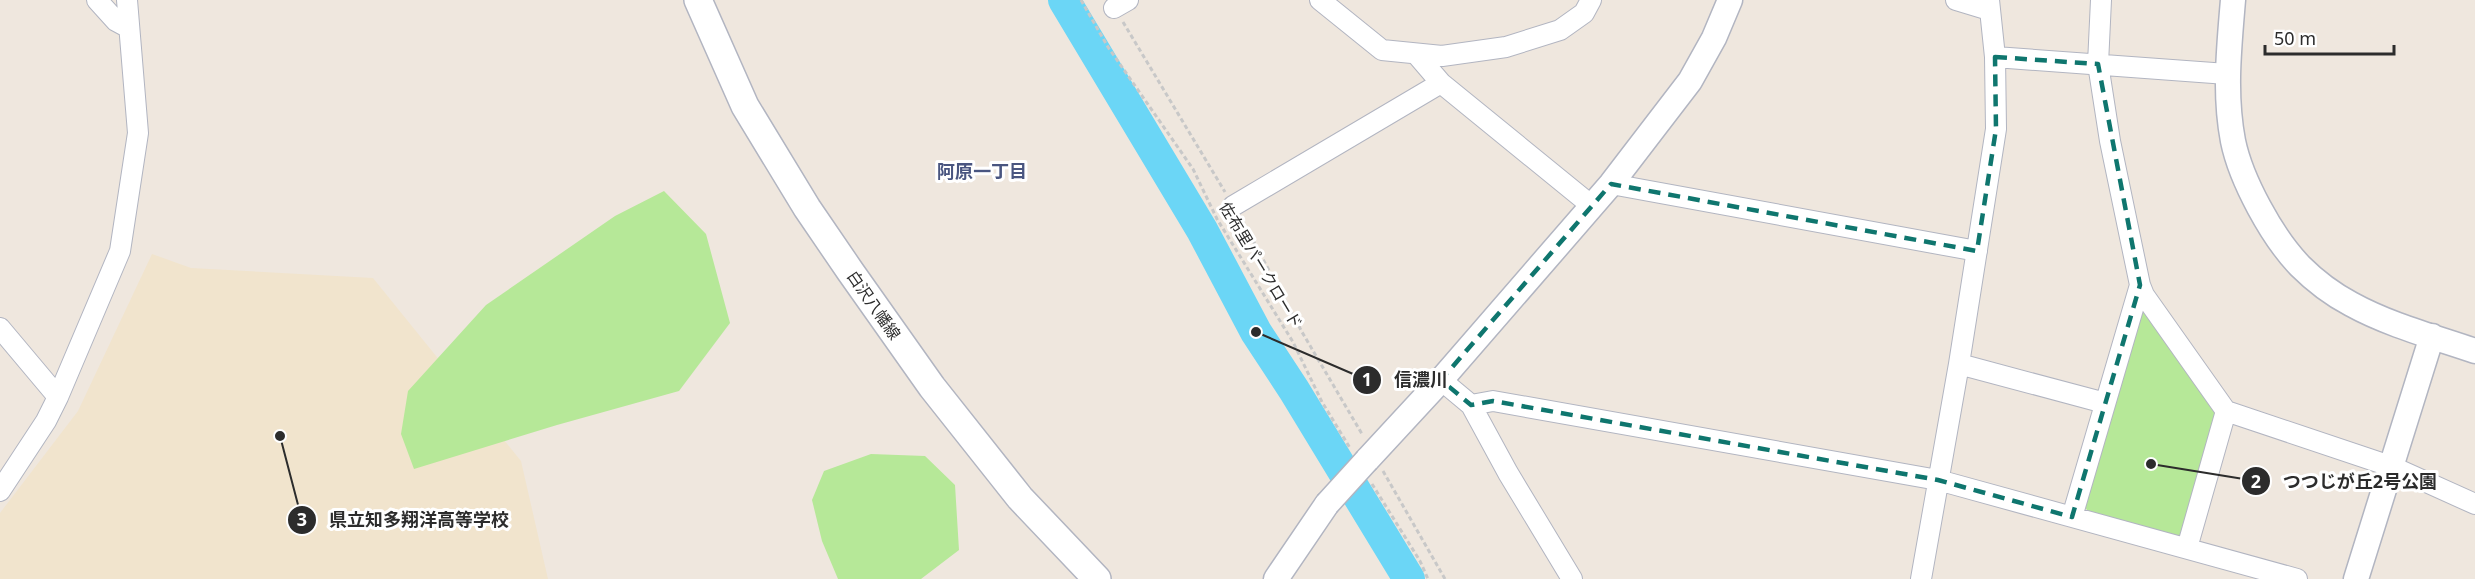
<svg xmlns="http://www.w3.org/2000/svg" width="2475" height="579" font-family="'Noto Sans','Noto Sans JP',sans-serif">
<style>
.education{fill:#f1e4cd}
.green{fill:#b6e898}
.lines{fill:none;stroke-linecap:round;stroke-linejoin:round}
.river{stroke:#6bd6f6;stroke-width:32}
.minor-casing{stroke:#b2b5c1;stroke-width:22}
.tertiary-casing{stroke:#b2b5c1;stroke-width:27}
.secondary-casing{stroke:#b2b5c1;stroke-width:30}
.path{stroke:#c8c8c8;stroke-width:3;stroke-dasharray:4.5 3;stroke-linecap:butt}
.minor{stroke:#fff;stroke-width:20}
.tertiary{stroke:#fff;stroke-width:24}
.secondary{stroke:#fff;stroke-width:27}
.tertiary-bridge-casing{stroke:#b2b5c1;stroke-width:27;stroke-linecap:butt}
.tertiary-bridge{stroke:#fff;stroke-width:24}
.marked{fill:none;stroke:#0f766e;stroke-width:4.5;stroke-dasharray:12 8;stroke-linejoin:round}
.labels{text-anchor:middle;stroke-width:6;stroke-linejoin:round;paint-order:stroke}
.street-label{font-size:16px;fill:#2c2c2c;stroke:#fff}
.neighbourhood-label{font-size:18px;font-weight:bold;fill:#495580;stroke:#fff}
.leader{fill:none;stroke:#2c2c2c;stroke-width:2}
.callout-dot{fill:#2c2c2c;stroke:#fff;stroke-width:2}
.mark-label{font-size:18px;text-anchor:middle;font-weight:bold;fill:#fff}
.callout-label{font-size:18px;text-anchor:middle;font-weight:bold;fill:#2c2c2c;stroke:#fff;stroke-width:6;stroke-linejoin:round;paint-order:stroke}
</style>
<rect width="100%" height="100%" fill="#efe7de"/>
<path class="education" d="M 152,254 L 191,268 L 373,278 L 521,461 L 548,579 L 0,579 L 0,513 L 78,411 Z"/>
<path class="green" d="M 664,191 L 706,234 L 730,323 L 679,391 L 557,425 L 414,469 L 401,434 L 408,391 L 486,305 L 615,216 Z
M 2144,312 L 2213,407 L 2217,421 L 2187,534 L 2179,539 L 2089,513 L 2085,507 L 2139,313 Z
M 871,454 L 925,456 L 955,485 L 959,550 L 921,579 L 838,579 L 822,541 L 812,500 L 824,471 Z"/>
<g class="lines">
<path class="river" d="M 1064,0 L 1202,230 L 1256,332 L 1294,390 L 1409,579"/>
<g class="minor-casing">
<path id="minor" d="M 97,0 L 116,21 L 129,28
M 1320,0 L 1382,50 L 1442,56 L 1506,47 L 1560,30 L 1584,13 L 1591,0
M 1956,0 L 1989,10
M 2101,0 L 2098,64 L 2110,141 L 2140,285 L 2144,295 L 2226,411 L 2393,467 L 2475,504
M 1114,8 L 1128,0
M 1417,55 L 1441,83 L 1592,206
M 1995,57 L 2227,74
M 1611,184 L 1977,251
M 1233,206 L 1441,83
M 0,328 L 58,397
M 1959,364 L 2105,403
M 1441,380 L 1471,405 L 1508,473 L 1572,579
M 1471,405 L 1493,401 L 1938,480 L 2297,579
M 0,491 L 46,421 L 58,397 L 120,251 L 138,133 L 127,0
M 2072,517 L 2140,285
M 2187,548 L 2226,411
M 1921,579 L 1959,364 L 1996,129 L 1995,57 L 1989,0"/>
</g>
<g class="tertiary-casing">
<path id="tertiary" d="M 2233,0 C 2229,48 2224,94 2233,141 C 2241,180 2272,237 2300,266 C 2314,280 2334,295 2351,304 C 2389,325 2434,337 2475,351
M 1367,460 L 1441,380 L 1611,184 L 1690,81 L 1714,38 L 1730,0
M 1276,579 L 1327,504
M 2356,579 L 2432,336"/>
</g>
<g class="secondary-casing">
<path id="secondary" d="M 698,0 L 745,106 L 807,208 L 850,271 L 932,387 L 1020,498 L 1097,579"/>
</g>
<path class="path" d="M 1081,0 L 1108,47 L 1193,169 L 1217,219 L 1293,342 L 1322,402 L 1350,448
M 1123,22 L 1225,192
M 1242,220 L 1302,332 L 1362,434
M 1383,471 L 1445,579
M 1372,484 L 1420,561 L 1428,579"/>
<use href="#minor" class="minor"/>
<use href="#tertiary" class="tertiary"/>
<use href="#secondary" class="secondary"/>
<g class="tertiary-bridge-casing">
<path id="tertiary-bridge" d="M 1327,504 L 1367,460"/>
</g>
<use href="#tertiary-bridge" class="tertiary-bridge"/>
</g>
<path class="marked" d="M 1995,57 L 2098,64 L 2140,285 L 2072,517 L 1938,480 L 1493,401 L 1471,405 L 1441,380 L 1611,184 L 1977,251 L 1996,129 Z"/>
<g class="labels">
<g class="street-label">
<text transform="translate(1261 265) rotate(59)" y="6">佐布里パークロード</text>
<text transform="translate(874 305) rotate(55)" y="6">白沢八幡線</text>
</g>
<g class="neighbourhood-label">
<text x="982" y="178">阿原一丁目</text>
</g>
</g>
<path class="leader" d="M1256 332L1367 380M2151 464L2256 481M280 436L302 520"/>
<g class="callout-dot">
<circle cx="1256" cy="332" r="6"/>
<circle cx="2151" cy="464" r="6"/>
<circle cx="280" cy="436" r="6"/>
<circle cx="1367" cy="380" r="15"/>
<circle cx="2256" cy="481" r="15"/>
<circle cx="302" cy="520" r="15"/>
</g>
<g class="mark-label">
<text x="1367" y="386">1</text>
<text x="2256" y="488">2</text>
<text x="302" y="526">3</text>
</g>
<g class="callout-label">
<text x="1421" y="386">信濃川</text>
<text x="2360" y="488">つつじが丘2号公園</text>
<text x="419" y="526">県立知多翔洋高等学校</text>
</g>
<path d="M2265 45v9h129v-9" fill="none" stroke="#2c2c2c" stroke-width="3"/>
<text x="2274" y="45" font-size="18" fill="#2c2c2c" stroke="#ffffff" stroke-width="4.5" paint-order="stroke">50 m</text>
</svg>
